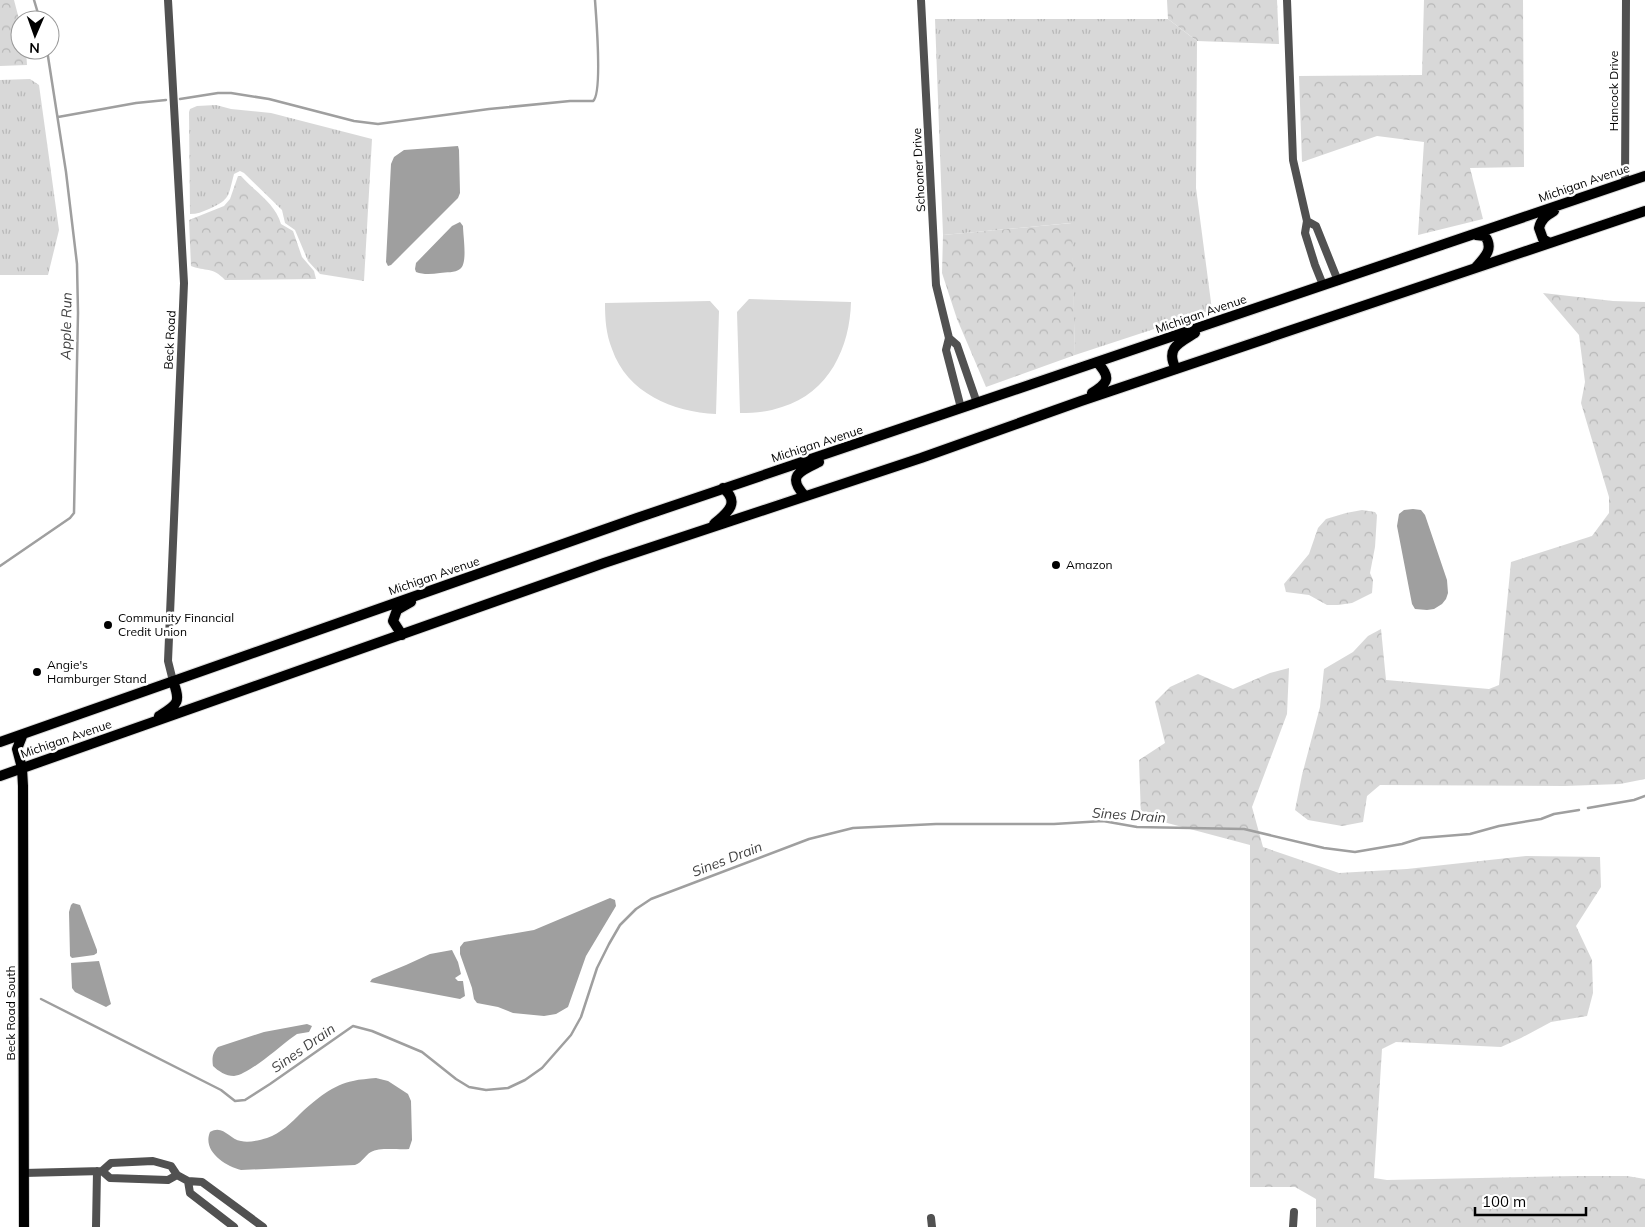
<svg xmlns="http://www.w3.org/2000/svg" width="1645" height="1227" font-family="Mulish,sans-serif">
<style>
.grass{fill:url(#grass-tufts)}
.forest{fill:url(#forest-crowns)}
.park{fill:#d8d8d8}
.water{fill:#9f9f9f}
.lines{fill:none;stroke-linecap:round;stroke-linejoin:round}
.stream{stroke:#9f9f9f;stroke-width:2.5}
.major-casing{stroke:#dbdbdb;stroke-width:12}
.minor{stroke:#515151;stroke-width:8}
.major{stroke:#000;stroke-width:10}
.poi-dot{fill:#000;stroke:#fff;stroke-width:2}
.labels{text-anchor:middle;stroke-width:5;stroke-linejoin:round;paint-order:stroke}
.street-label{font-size:12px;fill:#000;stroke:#fff}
.poi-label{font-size:12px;fill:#000;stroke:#fff;text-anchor:start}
.water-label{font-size:14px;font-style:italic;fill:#404040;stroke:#fff}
</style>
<defs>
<pattern id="grass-tufts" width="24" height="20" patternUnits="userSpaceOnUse" patternTransform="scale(1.25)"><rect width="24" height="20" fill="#d8d8d8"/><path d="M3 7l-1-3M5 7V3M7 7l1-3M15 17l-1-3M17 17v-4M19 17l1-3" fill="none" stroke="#b8b8b8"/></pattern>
<pattern id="forest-crowns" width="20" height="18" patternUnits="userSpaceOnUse" patternTransform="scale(1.25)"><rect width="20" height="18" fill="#d8d8d8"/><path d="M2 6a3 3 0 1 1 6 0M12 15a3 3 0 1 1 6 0" fill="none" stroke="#b8b8b8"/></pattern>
</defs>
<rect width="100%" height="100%" fill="#fff"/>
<path class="grass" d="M 935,19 L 1168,19 L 1197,41 L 1196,188 L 1212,310 L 1075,355 L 1071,223 L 943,235 Z
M 30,79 L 39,85 L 59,230 L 48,275 L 0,275 L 0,80 Z
M 216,105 L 231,109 L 271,113 L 372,139 L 364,281 L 320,274 L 308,261 L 295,230 L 285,223 L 282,210 L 244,173 L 240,171 L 234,174 C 228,196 231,199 209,209 C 202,212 197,214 190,214 L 189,112 L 190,109 L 197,106 Z"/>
<path class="forest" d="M 0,0 L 14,0 L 20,23 L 20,50 L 26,50 L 27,65 L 0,66 Z
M 1167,0 L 1277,0 L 1279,44 L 1197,41 L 1168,19 Z
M 1424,0 L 1523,0 L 1524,167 L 1470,168 L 1483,219 L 1418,235 L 1424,142 L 1377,136 L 1302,162 L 1299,76 L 1422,75 Z
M 238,176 L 241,176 C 255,192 275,203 281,224 L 293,231 L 302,257 L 314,271 L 316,279 L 225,280 C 212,266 206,272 191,266 L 189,220 L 224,206 L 230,199 Z
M 1072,223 L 1075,355 L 986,387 L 957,319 L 942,273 L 943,235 Z
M 1543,293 L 1613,301 L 1645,302 L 1645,779 L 1620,784 L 1565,786 L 1380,785 L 1367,796 L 1363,822 L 1342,826 L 1308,820 L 1295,810 L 1302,775 L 1320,707 L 1324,669 L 1353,652 L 1368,636 L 1381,629 L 1386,680 L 1489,689 L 1499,685 L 1511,562 L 1592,536 L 1609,513 L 1609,497 L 1581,403 L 1585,382 L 1579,335 Z
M 1362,510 L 1375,512 L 1377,515 L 1375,547 L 1370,573 L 1373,580 L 1372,593 L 1352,603 L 1338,605 L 1327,605 L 1309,595 L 1286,592 L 1284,584 L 1309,554 L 1318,528 L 1326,519 L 1346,513 Z
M 1289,668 L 1287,714 L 1252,807 L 1263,847 L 1339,873 L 1407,869 L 1526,856 L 1600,857 L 1601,887 L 1576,926 L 1592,960 L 1593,993 L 1587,1016 L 1551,1022 L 1521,1038 L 1501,1047 L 1396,1042 L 1382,1049 L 1374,1178 L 1387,1180 L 1575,1176 L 1627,1176 L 1645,1179 L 1645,1227 L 1316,1227 L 1316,1199 L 1295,1187 L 1250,1187 L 1250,845 L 1141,816 L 1139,760 L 1165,743 L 1155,702 L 1170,687 L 1198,674 L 1233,689 L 1270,673 Z"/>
<path class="park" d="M 749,299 L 851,302 C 850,347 829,393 782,407 C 768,412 754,413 740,413 L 737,312 Z
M 710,301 L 719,311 L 716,414 C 673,412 627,393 612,349 C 606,334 605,319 605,303 Z"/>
<path class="water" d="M 458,146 L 459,150 L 460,193 L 458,198 L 391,265 L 388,266 L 386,262 L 391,164 L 394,157 L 404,150 Z
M 460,222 L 463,226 C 463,236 468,264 460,269 C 455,273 446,272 440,273 C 432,274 424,275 416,272 L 415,269 L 416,263 L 452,226 Z
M 1413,509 L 1421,510 L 1425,515 L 1447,580 L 1448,593 L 1446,599 L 1442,604 L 1434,609 L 1427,610 L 1415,609 L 1412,604 L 1397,526 L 1399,514 L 1404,510 Z
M 610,898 L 615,900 L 616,906 L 586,956 L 568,1007 L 556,1014 L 544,1016 L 513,1013 L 498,1007 L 477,1003 L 474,999 L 472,988 L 460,954 L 460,947 L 464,942 L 534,930 Z
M 73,903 L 80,905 L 97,950 L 97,953 L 94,955 L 72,958 L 70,956 L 69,912 L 71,905 Z
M 452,950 L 458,962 L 461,974 L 455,978 L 458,981 L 463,981 L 465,996 L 460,999 L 370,982 L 372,979 L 406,965 L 430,954 Z
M 99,961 L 111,1004 L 106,1007 L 75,992 L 72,988 L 71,963 Z
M 307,1024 L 312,1026 L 309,1032 L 297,1034 L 290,1039 C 278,1048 248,1075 234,1076 C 226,1076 218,1071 213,1066 C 212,1059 212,1053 218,1047 L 264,1032 Z
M 376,1078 L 388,1081 L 408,1094 L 411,1101 L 412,1140 L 409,1149 C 399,1150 379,1147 371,1152 C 365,1155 363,1162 355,1165 L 241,1170 C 225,1166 202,1151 210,1132 C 223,1124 229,1139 241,1141 C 249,1143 260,1140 267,1138 C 281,1133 291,1123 301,1113 C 315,1100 334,1084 353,1081 C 360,1079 368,1079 376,1078 Z"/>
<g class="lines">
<path class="stream" d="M 34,0 L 40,20
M 180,99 L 218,93 L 231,93 L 269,99 L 354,121 L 378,124 L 489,109 L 570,101 L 593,101 C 603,93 596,16 595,0
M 58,117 L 136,103 L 166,100
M 0,566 L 70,518 L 74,513 L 78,313 L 77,264 L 66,172 L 47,50
M 1588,808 L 1634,800 L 1645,796
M 41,999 L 221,1090 L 235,1101 L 245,1100 L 270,1084 L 353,1026 L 372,1031 L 422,1052 L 456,1079 L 469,1087 L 486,1090 L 508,1088 L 525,1080 L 542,1068 L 571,1035 L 581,1017 L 597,968 L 609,944 L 620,925 L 636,909 L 651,899 L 809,839 L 853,828 L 936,824 L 1054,824 L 1103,821 L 1137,827 L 1244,829 L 1324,848 L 1355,852 L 1402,844 L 1421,838 L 1470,834 L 1499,826 L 1541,819 L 1554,814 L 1579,810"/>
<g class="major-casing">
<path id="major" d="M 1476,235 L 1485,236 C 1494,249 1485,257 1476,267
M 1549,243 L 1543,239 L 1539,228 C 1541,219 1546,216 1554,211
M 1176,369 C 1165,348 1179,343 1195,333
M 1092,393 C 1109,382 1111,378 1097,362
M 805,496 C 786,476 800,471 819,462
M 714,524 C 727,513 741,503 723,488
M 402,635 L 393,621 L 397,610 L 411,602
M 159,716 C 178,704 181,703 173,681
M 23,734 L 17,749 L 22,768 L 23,786 L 24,1227
M 0,742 L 637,518 L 1645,176
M 0,776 L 604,563 L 921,458 L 1081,401 L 1645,211"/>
</g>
<path class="minor" d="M 168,0 L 184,283 L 168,661 L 173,681
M 921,0 L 936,285 L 949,338
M 1287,0 L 1293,160 L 1307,221
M 1625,183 L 1626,0
M 1323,285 L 1315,265 L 1305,233 L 1307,221 L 1316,226 L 1338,281
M 961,408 L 946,350 L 949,338 L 957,345 L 977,403
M 102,1171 L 110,1178 L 168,1180 L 177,1175
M 24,1173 L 102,1171 L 111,1163 L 153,1161 L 171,1166 L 177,1175 L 188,1181
M 931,1218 L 932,1227
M 96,1227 L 97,1171
M 234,1227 L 190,1193 L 188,1181 L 202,1182 L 263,1227
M 1293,1227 L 1294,1212"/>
<use href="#major" class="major"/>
</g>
<g class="poi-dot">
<circle cx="1056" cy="565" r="5"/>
<circle cx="108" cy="625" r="5"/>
<circle cx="37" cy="672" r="5"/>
</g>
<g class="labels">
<g class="street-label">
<text transform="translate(1614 91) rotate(-90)" y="4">Hancock Drive</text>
<text transform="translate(919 170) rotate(-93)" y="4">Schooner Drive</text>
<text transform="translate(1584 183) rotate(-19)" y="4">Michigan Avenue</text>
<text transform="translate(1201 314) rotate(-19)" y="4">Michigan Avenue</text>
<text transform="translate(170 340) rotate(-87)" y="4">Beck Road</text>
<text transform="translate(817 444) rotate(-18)" y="4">Michigan Avenue</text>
<text transform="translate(434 576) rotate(-19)" y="4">Michigan Avenue</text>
<text transform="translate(66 739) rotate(-19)" y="4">Michigan Avenue</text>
<text transform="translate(11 1013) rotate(-90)" y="4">Beck Road South</text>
</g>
<g class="poi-label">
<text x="1066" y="569">Amazon</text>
<text x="118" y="622">Community Financial<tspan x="118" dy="14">Credit Union</tspan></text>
<text x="47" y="669">Angie's<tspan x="47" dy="14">Hamburger Stand</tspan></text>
</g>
<g class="water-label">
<text transform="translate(66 326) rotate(-89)" y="5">Apple Run</text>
<text transform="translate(1129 815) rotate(4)" y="5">Sines Drain</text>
<text transform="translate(727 859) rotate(-21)" y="5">Sines Drain</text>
<text transform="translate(303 1048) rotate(-35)" y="5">Sines Drain</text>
</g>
</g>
<g transform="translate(35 35) rotate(182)"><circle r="24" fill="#ffffff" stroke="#999999"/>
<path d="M0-4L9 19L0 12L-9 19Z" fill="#000000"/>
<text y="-8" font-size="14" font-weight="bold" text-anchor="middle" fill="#000000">N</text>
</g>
<path d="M1475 1207v8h111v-8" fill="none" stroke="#000000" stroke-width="2.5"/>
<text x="1482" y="1207" font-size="15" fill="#000000" stroke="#ffffff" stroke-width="4" paint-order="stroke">100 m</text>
</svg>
